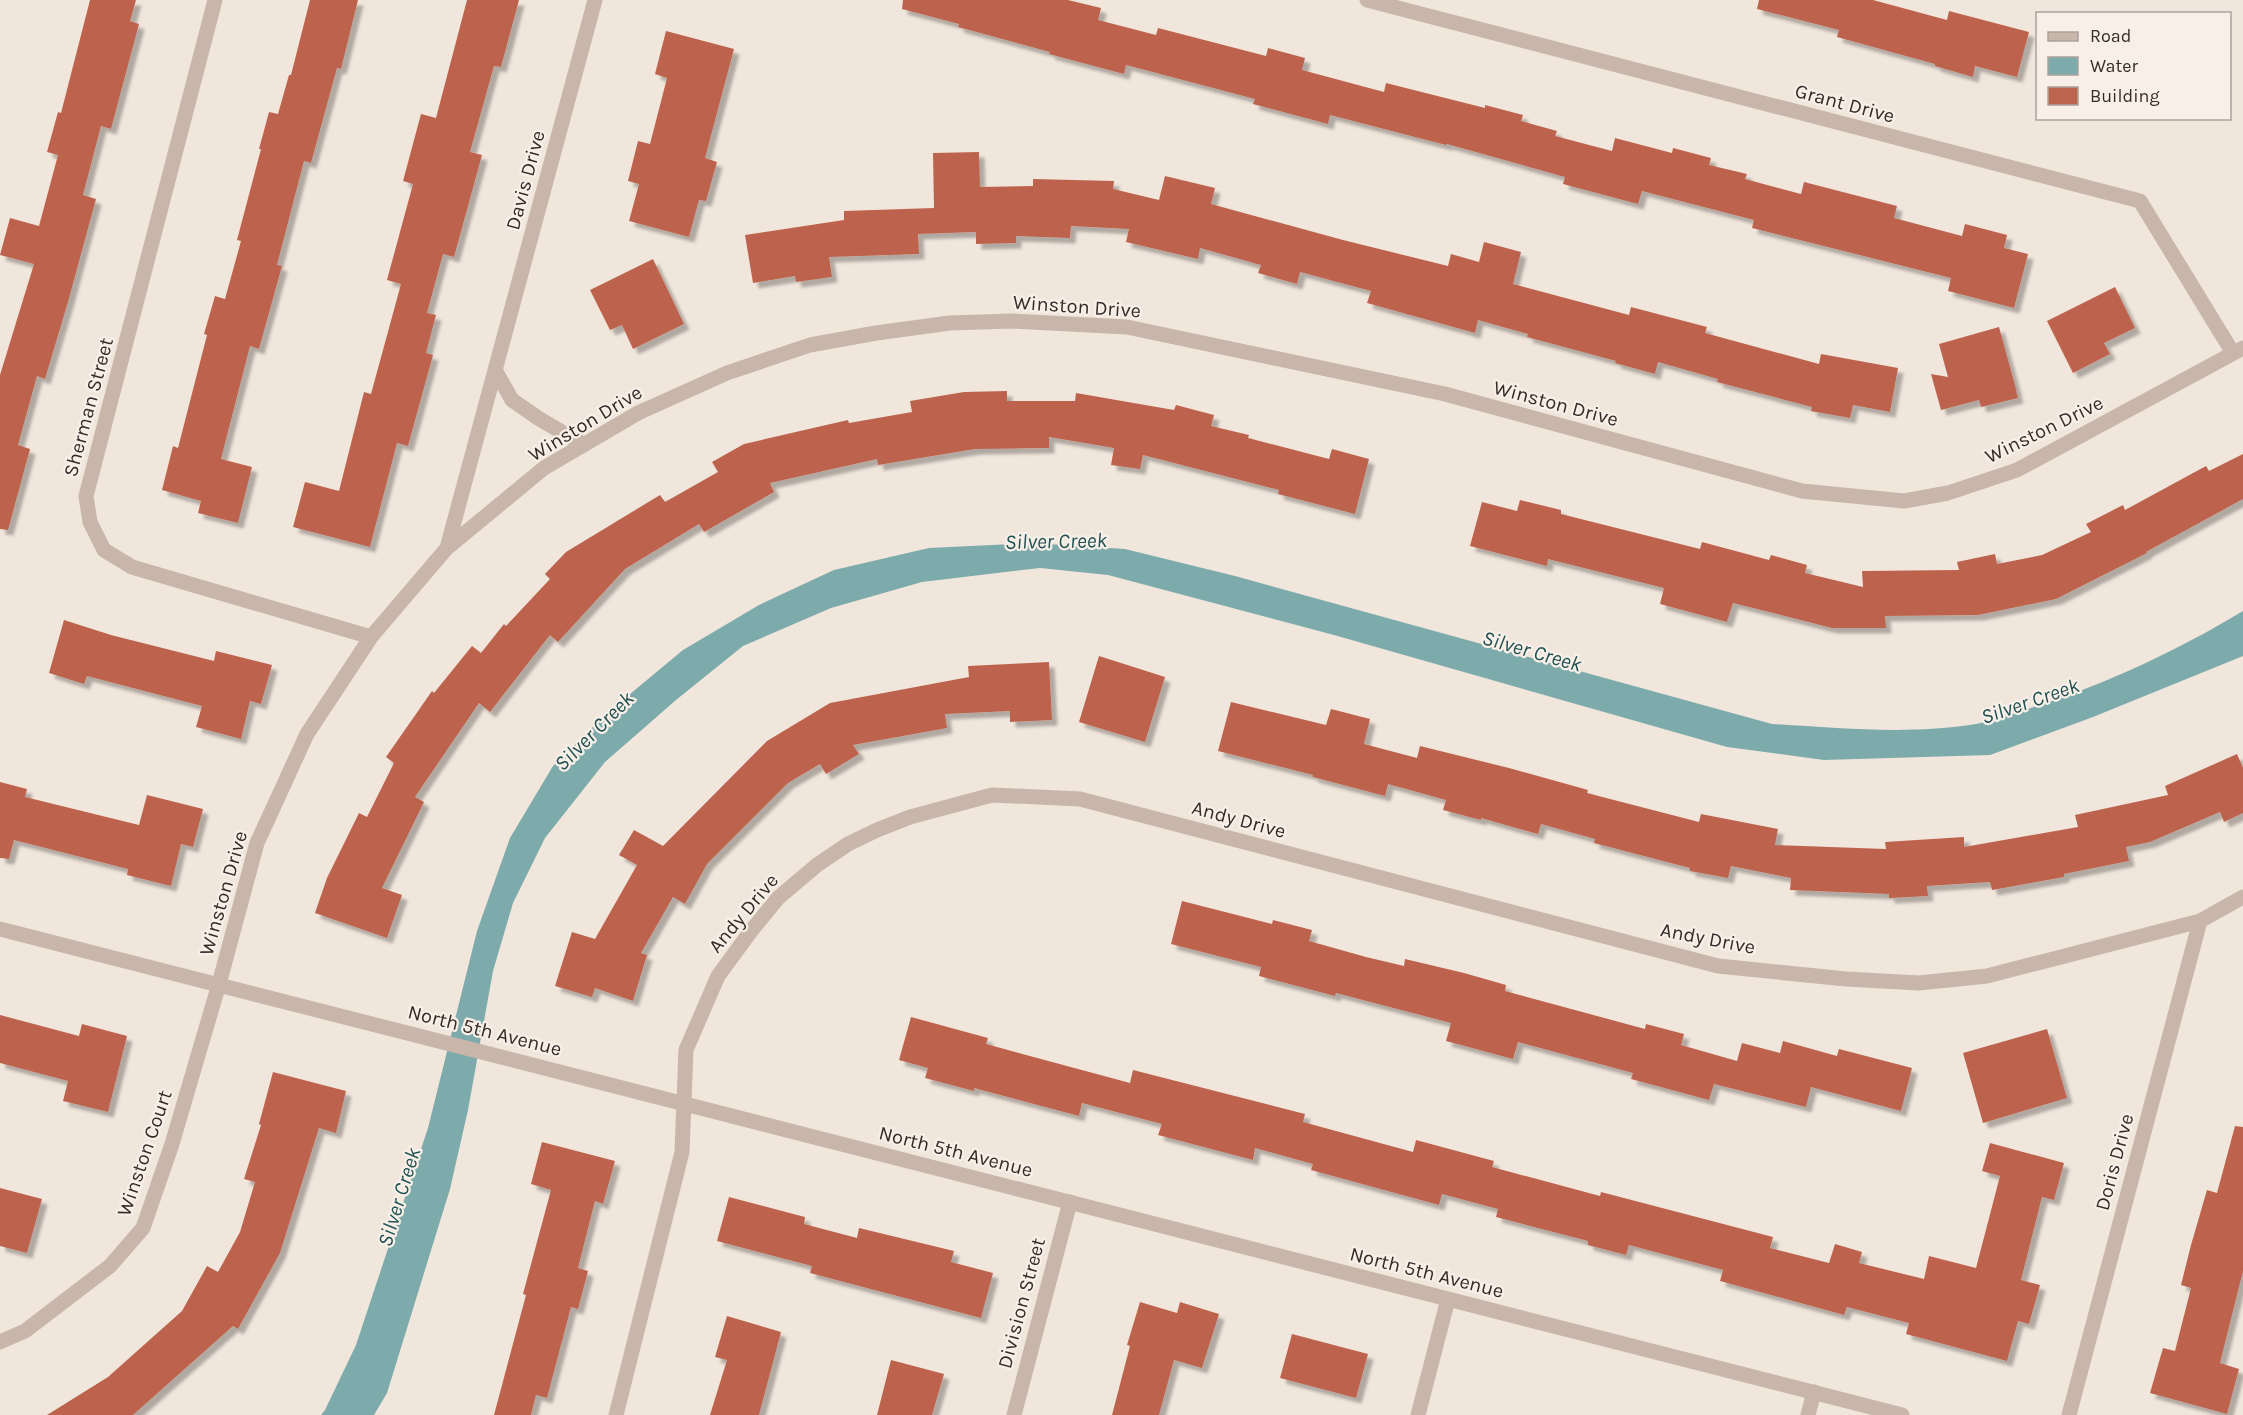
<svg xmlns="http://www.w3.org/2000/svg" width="2243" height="1415" font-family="Karla,sans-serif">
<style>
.water{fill:#7dabab}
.building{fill:#bd644e;filter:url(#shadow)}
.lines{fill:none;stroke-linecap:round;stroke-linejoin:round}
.minor{stroke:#c7b6a9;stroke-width:15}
.tertiary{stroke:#c7b6a9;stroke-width:15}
.labels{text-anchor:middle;stroke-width:4.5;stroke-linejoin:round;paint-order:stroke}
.street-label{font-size:20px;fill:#352c28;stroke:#f8f0e8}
.water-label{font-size:21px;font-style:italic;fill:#215253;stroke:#f8f0e8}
</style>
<defs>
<filter id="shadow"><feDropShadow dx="5.5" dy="5.5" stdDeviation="1.5" flood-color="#0004"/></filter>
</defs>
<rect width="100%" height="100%" fill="#f0e6dc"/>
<path class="water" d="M 1032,543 L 1125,549 L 1235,576 L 1772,724 C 1839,728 1909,735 1976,724 C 1992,721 2008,715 2024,710 C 2100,687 2175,652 2243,611 L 2243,656 L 2093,717 L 1990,755 L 1824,760 L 1727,747 L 1334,635 L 1108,575 L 1040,568 L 922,582 L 831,608 L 743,646 L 676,700 L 605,762 L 545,838 L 513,903 L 493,971 L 468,1110 L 450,1189 L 387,1393 L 374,1415 L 321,1415 L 325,1410 L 356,1345 L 428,1128 L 477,931 L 510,838 L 553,766 L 606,714 L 683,650 L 759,605 L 834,570 L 929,548 Z"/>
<path class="building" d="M 90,0 L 136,0 L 130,21 L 139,24 L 111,129 L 101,126 L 83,195 L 96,199 L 68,302 L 45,379 L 37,376 L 18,445 L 30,449 L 8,530 L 0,529 L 0,375 L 34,264 L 0,255 L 10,218 L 39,226 L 58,155 L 47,152 L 58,112 L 61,113 Z
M 310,0 L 358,0 L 341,69 L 337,68 L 311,163 L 304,161 L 277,265 L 282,266 L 259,349 L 250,346 L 221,459 L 252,467 L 238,523 L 198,513 L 201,501 L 162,490 L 173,446 L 178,448 L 207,335 L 204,334 L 215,296 L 225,299 L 241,241 L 237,240 L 261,149 L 259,149 L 269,112 L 278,114 L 289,75 L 291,75 Z
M 467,0 L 519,0 L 501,67 L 494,66 L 470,152 L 482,155 L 454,257 L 443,254 L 427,313 L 436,315 L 426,353 L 433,355 L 408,446 L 397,443 L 370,547 L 293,527 L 305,482 L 339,491 L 364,392 L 371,394 L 401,284 L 387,280 L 413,184 L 403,181 L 421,114 L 436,118 Z
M 903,0 L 1068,0 L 1101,8 L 1098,20 L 1156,35 L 1158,28 L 1266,56 L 1268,48 L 1305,58 L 1302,70 L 1384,92 L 1386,83 L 1485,108 L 1485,105 L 1523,115 L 1521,121 L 1557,131 L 1555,136 L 1612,151 L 1615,138 L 1672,153 L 1673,148 L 1711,158 L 1709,165 L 1747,174 L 1745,179 L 1801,194 L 1804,182 L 1897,206 L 1894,218 L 1962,236 L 1965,224 L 2007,235 L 2004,248 L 2028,254 L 2014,308 L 1948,291 L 1951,278 L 1752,228 L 1754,220 L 1642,191 L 1638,204 L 1563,184 L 1565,177 L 1447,144 L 1446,145 L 1330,115 L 1328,124 L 1253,104 L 1255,99 L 1126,65 L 1124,74 L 1049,54 L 1050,52 L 958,27 L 959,24 L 902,9 Z
M 1759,0 L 1873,0 L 1947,20 L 1949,11 L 2029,32 L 2017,77 L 1975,66 L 1973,77 L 1935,66 L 1935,64 L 1837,37 L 1839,30 L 1757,9 Z
M 666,31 L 734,49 L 705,158 L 717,162 L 706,201 L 699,200 L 689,237 L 629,221 L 639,184 L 628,181 L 638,141 L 650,144 L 667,78 L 655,74 Z
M 979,152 L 980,187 L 1033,186 L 1033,179 L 1114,181 L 1113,189 L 1159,200 L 1165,176 L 1215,188 L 1211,204 L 1343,240 L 1448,266 L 1451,254 L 1479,262 L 1484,242 L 1521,252 L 1513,284 L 1629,315 L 1631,307 L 1707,327 L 1705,333 L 1819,364 L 1821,354 L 1898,368 L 1890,412 L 1853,405 L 1850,418 L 1811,411 L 1812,407 L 1717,382 L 1718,379 L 1658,362 L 1655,374 L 1615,363 L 1616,361 L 1527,337 L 1528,334 L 1478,320 L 1475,333 L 1367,303 L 1371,291 L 1300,272 L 1297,284 L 1258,273 L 1261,265 L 1200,248 L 1198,259 L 1126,242 L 1129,229 L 1071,226 L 1070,238 L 1016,236 L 1016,243 L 976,244 L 976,232 L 918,234 L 919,254 L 829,257 L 832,277 L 796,282 L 795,276 L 753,283 L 745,235 L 844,220 L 844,211 L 934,208 L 933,153 Z
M 653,259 L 684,324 L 633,349 L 622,325 L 610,330 L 590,290 Z
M 2115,287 L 2135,328 L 2104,343 L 2110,354 L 2073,373 L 2047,321 Z
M 1999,327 L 2016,389 L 2018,390 L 2016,390 L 2018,398 L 1981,407 L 1979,400 L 1941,410 L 1931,374 L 1948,377 L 1939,344 Z
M 1007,391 L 1007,401 L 1075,401 L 1076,393 L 1174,410 L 1176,405 L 1214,415 L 1211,426 L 1249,435 L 1248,438 L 1329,459 L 1332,449 L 1369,459 L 1355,514 L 1278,494 L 1279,490 L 1143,455 L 1140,469 L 1111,465 L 1114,448 L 1049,437 L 1049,448 L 975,449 L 878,465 L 877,459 L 770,483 L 774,492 L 704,532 L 699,524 L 625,569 L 558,642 L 550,635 L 490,712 L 479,703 L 415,797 L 424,802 L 382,888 L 402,895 L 387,938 L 315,913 L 327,878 L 359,813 L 367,817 L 394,763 L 386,757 L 432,691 L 434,693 L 472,646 L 481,653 L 504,624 L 506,626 L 550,579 L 545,574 L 566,552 L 660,495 L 665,502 L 718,472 L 712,462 L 744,444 L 848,420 L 849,423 L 912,412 L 910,401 L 964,392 Z
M 2243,454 L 2243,499 L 2146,552 L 2147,553 L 2056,599 L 1978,615 L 1885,616 L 1886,628 L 1832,628 L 1733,603 L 1727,622 L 1660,604 L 1664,588 L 1548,559 L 1547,566 L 1470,546 L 1482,502 L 1517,511 L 1520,500 L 1561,510 L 1561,514 L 1700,549 L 1702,542 L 1769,560 L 1771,555 L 1807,565 L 1805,573 L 1863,587 L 1862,571 L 1959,570 L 1957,562 L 1995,554 L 1997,564 L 2042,555 L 2091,532 L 2086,524 L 2123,505 L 2125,510 L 2206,466 L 2209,471 Z
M 64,620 L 111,635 L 214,661 L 216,651 L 272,665 L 261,704 L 250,701 L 241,739 L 196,727 L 202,706 L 87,676 L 84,684 L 49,673 Z
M 1099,656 L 1165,677 L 1145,742 L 1079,722 Z
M 1049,662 L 1052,720 L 1010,722 L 1010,711 L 945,714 L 947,728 L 853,745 L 859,754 L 826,774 L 820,764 L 788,783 L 707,864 L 685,904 L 673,897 L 641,953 L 647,955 L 633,1001 L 595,988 L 592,997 L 555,986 L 572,932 L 595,939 L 637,865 L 619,855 L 634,830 L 663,846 L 767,741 L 830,703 L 969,677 L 968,666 Z
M 1231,702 L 1326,725 L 1331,709 L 1370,719 L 1364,744 L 1417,758 L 1420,746 L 1509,768 L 1588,790 L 1587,793 L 1699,822 L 1701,814 L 1778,829 L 1775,845 L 1886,849 L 1885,842 L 1964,837 L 1964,847 L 2078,827 L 2075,815 L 2168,795 L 2165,786 L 2237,754 L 2243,768 L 2243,813 L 2224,822 L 2220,812 L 2150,842 L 2126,847 L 2129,861 L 2064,874 L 2064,877 L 1992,890 L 1990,882 L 1927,886 L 1928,896 L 1889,898 L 1889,894 L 1790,890 L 1791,878 L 1731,866 L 1728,878 L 1690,871 L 1690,868 L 1594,843 L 1595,839 L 1541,824 L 1538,834 L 1481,818 L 1481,820 L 1443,810 L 1446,800 L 1388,784 L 1385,796 L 1313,777 L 1313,775 L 1218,751 Z
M 0,782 L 27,789 L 25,797 L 139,825 L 147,795 L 203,809 L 193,847 L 181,844 L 171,886 L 127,875 L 128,869 L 14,840 L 9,859 L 0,858 Z
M 1182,901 L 1272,924 L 1273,920 L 1312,930 L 1309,941 L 1366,957 L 1404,966 L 1405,959 L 1464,973 L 1506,985 L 1505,991 L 1645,1029 L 1646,1024 L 1684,1034 L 1681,1045 L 1737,1061 L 1742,1043 L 1780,1053 L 1783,1041 L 1837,1056 L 1839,1049 L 1912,1068 L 1901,1111 L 1811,1087 L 1806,1107 L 1714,1084 L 1709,1100 L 1631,1079 L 1633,1073 L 1518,1042 L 1513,1059 L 1446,1041 L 1451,1023 L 1336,993 L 1335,996 L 1259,976 L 1261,967 L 1171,944 Z
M 0,1015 L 79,1036 L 82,1024 L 127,1036 L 108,1112 L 63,1101 L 68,1081 L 0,1063 Z
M 911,1017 L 988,1038 L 986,1044 L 1130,1083 L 1133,1070 L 1305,1114 L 1303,1122 L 1413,1152 L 1416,1140 L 1494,1161 L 1492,1167 L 1600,1196 L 1601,1192 L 1773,1237 L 1770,1248 L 1829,1263 L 1835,1244 L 1862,1252 L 1859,1263 L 1924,1279 L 1929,1256 L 1976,1268 L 2000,1176 L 1982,1171 L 1990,1143 L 2064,1163 L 2054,1200 L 2042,1197 L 2021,1280 L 2040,1285 L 2029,1324 L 2018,1321 L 2007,1361 L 1906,1334 L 1909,1323 L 1847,1307 L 1844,1315 L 1720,1281 L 1723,1270 L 1629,1245 L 1626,1255 L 1588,1245 L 1588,1241 L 1496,1217 L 1498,1209 L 1442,1194 L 1439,1205 L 1311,1170 L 1313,1164 L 1255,1148 L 1253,1160 L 1158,1135 L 1162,1124 L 1082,1103 L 1079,1116 L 974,1088 L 974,1091 L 925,1078 L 928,1068 L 899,1060 Z
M 2047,1029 L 2067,1098 L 1983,1123 L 1963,1053 Z
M 273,1072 L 346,1091 L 336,1133 L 319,1128 L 280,1253 L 238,1329 L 233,1326 L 133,1415 L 47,1415 L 108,1377 L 182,1311 L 207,1266 L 218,1272 L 240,1232 L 255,1182 L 244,1179 L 261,1125 L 259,1124 Z
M 2235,1126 L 2243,1127 L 2243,1271 L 2220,1363 L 2239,1369 L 2227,1414 L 2150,1393 L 2163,1348 L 2175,1351 L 2191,1288 L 2181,1285 L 2191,1245 L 2207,1190 L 2217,1193 Z
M 542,1142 L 615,1161 L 603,1204 L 595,1201 L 578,1268 L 588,1271 L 578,1309 L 571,1307 L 547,1398 L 536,1395 L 531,1415 L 494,1415 L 526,1295 L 523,1294 L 551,1190 L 531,1184 Z
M 0,1188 L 42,1199 L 27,1253 L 0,1246 Z
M 729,1197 L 805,1217 L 804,1224 L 857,1238 L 859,1228 L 954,1251 L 951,1262 L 993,1273 L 981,1318 L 810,1273 L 812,1266 L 717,1241 Z
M 1140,1302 L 1177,1313 L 1180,1302 L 1219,1314 L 1202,1368 L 1174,1360 L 1159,1415 L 1112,1415 L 1130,1346 L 1127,1345 Z
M 727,1316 L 781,1332 L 759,1415 L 710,1415 L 727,1360 L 715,1357 Z
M 1292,1334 L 1368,1354 L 1356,1398 L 1280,1378 Z
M 891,1360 L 944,1374 L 932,1415 L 877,1415 Z"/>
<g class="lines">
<path class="minor" d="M 215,0 L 86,496 L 90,522 L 104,550 L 132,567 L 371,637
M 1367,0 L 2140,201 L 2233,353
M 495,370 L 512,400 L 538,418 L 584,445
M 447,548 L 595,0
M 0,1342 L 25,1331 L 110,1266 L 143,1228 L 172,1144 L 219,984 L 257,843 L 307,734 L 371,637 L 447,548 L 544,468 L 638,413 L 727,373 L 810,345 L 876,333 L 950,323 L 1011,321 L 1127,327 L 1445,394 L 1802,491 L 1904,501 L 1948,493 L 2017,470 L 2243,348
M 616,1415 L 682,1152 L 686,1050 L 718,976 L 751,931 L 778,898 L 817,865 L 848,844 L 877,830 L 910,817 L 992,795 L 1080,799 L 1718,966 L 1846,979 L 1919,983 L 1987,976 L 2200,921 L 2243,897
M 1014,1415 L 1070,1202
M 1418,1415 L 1448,1299
M 1808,1415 L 1814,1392
M 2069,1415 L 2200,921"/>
<path class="tertiary" d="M 0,929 L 1902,1415"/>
</g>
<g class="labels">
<g class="street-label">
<text transform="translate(1845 103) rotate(15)" y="7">Grant Drive</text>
<text transform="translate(525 180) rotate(-75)" y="7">Davis Drive</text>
<text transform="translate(1077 306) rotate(4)" y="7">Winston Drive</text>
<text transform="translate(1556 403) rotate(15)" y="7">Winston Drive</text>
<text transform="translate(88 407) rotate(-75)" y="7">Sherman Street</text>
<text transform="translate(585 423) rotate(-31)" y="7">Winston Drive</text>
<text transform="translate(2044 429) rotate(-26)" y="7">Winston Drive</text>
<text transform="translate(1239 819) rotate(15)" y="7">Andy Drive</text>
<text transform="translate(223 893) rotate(-74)" y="7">Winston Drive</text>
<text transform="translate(743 913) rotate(-50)" y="7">Andy Drive</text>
<text transform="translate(1708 938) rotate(11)" y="7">Andy Drive</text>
<text transform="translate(485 1030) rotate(14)" y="7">North 5th Avenue</text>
<text transform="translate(956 1151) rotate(14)" y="7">North 5th Avenue</text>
<text transform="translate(144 1153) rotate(-71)" y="7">Winston Court</text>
<text transform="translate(2114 1162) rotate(-75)" y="7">Doris Drive</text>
<text transform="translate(1427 1272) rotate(14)" y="7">North 5th Avenue</text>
<text transform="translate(1021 1303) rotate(-75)" y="7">Division Street</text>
</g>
<g class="water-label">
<text transform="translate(1056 541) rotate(-1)" y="7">Silver Creek</text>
<text transform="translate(1532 651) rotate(16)" y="7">Silver Creek</text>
<text transform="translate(2030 701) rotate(-19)" y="7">Silver Creek</text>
<text transform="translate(594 731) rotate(-45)" y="7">Silver Creek</text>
<text transform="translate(399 1197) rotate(-73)" y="7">Silver Creek</text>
</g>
</g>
<rect x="2036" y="12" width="195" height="108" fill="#f8f0e8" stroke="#aaa29b" stroke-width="1.5"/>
<rect x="2048" y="32" width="30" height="9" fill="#c7b6a9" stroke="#aaa29b" stroke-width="1.5"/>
<text x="2090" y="42" font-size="18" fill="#352c28">Road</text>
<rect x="2048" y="57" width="30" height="18" fill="#7dabab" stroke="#aaa29b" stroke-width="1.5"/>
<text x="2090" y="72" font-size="18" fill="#352c28">Water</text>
<rect x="2048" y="87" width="30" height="18" fill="#bd644e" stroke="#aaa29b" stroke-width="1.5"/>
<text x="2090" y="102" font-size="18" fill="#352c28">Building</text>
</svg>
